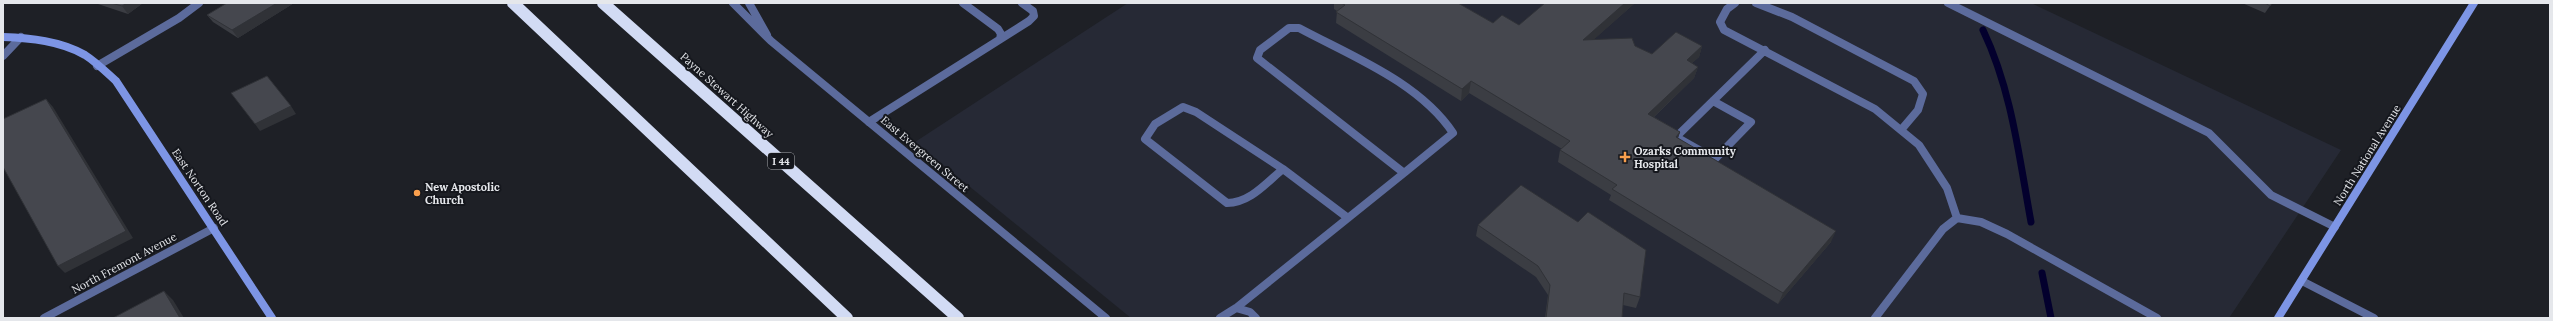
<svg xmlns="http://www.w3.org/2000/svg" width="2553" height="321" font-family="Lora,serif">
<style>
.built{fill:#262935}
.lines{fill:none;stroke-linecap:round;stroke-linejoin:round}
.stream{stroke:#03002d;stroke-width:7}
.service{stroke:#5c6b9c;stroke-width:8}
.minor{stroke:#5c6b9c;stroke-width:8}
.secondary{stroke:#7d95e5;stroke-width:8}
.motorway{stroke:#d2dbf4;stroke-width:12}
.wall{fill:#3b3d43}
.shaded-wall{fill:#303237}
.building{fill:#45474e;stroke:#303237}
.poi-dot{fill:#f99f4d;stroke:#15171d;stroke-width:1.5}
.labels{text-anchor:middle;stroke-width:4;stroke-linejoin:round;paint-order:stroke}
.shield{fill:#15171d;stroke:#a7a9ad;stroke-width:1}
.shield-label{font-size:10px;font-weight:bold;fill:#e5e7eb}
.street-label{font-size:11px;fill:#e5e7eb;stroke:#15171d}
.poi-label{font-size:11px;font-weight:bold;fill:#e5e7eb;stroke:#15171d;text-anchor:start}
</style>
<rect width="100%" height="100%" fill="#1e2026"/>
<path class="built" d="M 1128,3 L 2031,3 L 2341,150 L 2229,318 L 1131,318 L 915,142 Z"/>
<g class="lines">
<path class="stream" d="M 1983,30 C 2012,91 2019,157 2031,222
M 2042,273 L 2051,318"/>
<path class="service" d="M 963,3 L 998,29 L 1001,34 L 1000,39
M 1735,3 L 1727,9 L 1720,22 L 1724,30 L 1875,109 L 1919,145 L 1947,188 L 1957,218
M 1756,3 L 1792,17 L 1914,81 L 1923,94 L 1918,110 L 1901,130
M 1948,3 L 2209,133 L 2271,195 L 2335,227
M 1289,28 L 1299,28 C 1351,56 1419,82 1453,133 L 1404,173 L 1257,58 L 1260,50 Z
M 97,66 L 179,18 L 199,3
M 1713,101 L 1751,122 L 1715,159 L 1676,137 L 1765,50
M 1183,107 L 1196,112 L 1283,169 C 1266,183 1250,203 1227,203 L 1145,139 L 1155,124 Z
M 869,122 L 1029,21 L 1034,16 L 1033,11 L 1022,3
M 1283,169 L 1348,218
M 1236,308 L 1404,173
M 1220,318 L 1236,308 L 1250,312 L 1256,318
M 1875,318 L 1943,229 L 1957,218 L 1981,222 L 2007,234 L 2157,318"/>
<path class="minor" d="M 733,3 L 771,41 L 1106,318
M 749,3 L 767,35
M 3,56 L 21,37
M 2302,281 L 2374,318
M 44,318 L 214,228"/>
<path class="secondary" d="M 3,37 C 30,38 61,41 85,55 C 96,62 106,72 116,81 L 272,318
M 2278,318 L 2474,3"/>
<path class="motorway" d="M 513,3 L 847,318
M 603,3 L 958,318"/>
</g>
<path class="wall" d="M 95,3 L 143,3 L 128,14 Z
M 227,3 L 294,3 L 238,38 L 213,22 L 207,15 Z
M 1334,3 L 1458,3 L 1493,23 L 1519,25 L 1635,3 L 1594,39 L 1635,46 L 1652,54 L 1702,46 L 1699,57 L 1692,63 L 1698,67 L 1694,78 L 1654,117 L 1680,132 L 1678,138 L 1831,242 L 1778,304 L 1609,200 L 1611,195 L 1558,162 L 1560,150 L 1562,149 L 1469,93 L 1461,101 L 1336,23 L 1337,11 L 1334,9 Z
M 2242,3 L 2272,3 L 2265,13 Z
M 1478,225 L 1640,297 L 1636,308 L 1623,305 L 1622,318 L 1545,318 L 1548,295 L 1536,277 L 1476,236 Z"/>
<path class="shaded-wall" d="M 127,3 L 143,3 L 128,14 L 122,6 Z
M 277,3 L 294,3 L 238,38 L 232,30 Z
M 1625,3 L 1635,3 L 1581,51 L 1583,40 Z
M 1702,46 L 1699,57 L 1683,71 L 1687,60 Z
M 1698,67 L 1694,78 L 1645,125 L 1648,114 Z
M 1471,81 L 1469,93 L 1461,101 L 1462,89 Z
M 46,99 L 53,107 L 133,238 L 65,273 L 58,266 Z
M 291,106 L 296,114 L 260,131 L 255,124 Z
M 1680,132 L 1676,144 L 1676,137 Z
M 1836,231 L 1831,242 L 1778,304 L 1783,293 Z
M 164,291 L 173,300 L 184,318 L 180,318 Z"/>
<path class="building" d="M 111,3 L 127,3 L 122,6 Z
M 227,3 L 277,3 L 232,30 L 207,15 Z
M 1341,3 L 1458,3 L 1493,23 L 1502,15 L 1519,25 L 1545,3 L 1625,3 L 1583,40 L 1632,38 L 1635,46 L 1652,54 L 1676,32 L 1702,46 L 1687,60 L 1698,67 L 1648,114 L 1680,132 L 1676,137 L 1836,231 L 1783,293 L 1612,189 L 1617,185 L 1560,150 L 1570,141 L 1471,81 L 1462,89 L 1336,12 L 1345,5 Z
M 2265,3 L 2272,3 L 2270,6 Z
M 267,76 L 291,106 L 255,124 L 231,93 Z
M 46,99 L 126,231 L 58,266 L 3,167 L 3,119 Z
M 1521,185 L 1578,222 L 1588,212 L 1646,250 L 1640,297 L 1624,293 L 1622,318 L 1546,318 L 1550,285 L 1538,266 L 1478,225 Z
M 164,291 L 180,318 L 113,318 Z"/>
<g class="poi-dot">
<path d="M1623 151h4v4h4v4h-4v4h-4v-4h-4v-4h4z"/>
<circle cx="417" cy="193" r="4"/>
</g>
<g class="labels">
<rect class="shield" x="768" y="153" width="26" height="16" rx="3"/>
<g class="shield-label">
<text x="781" y="165">I 44</text>
</g>
<g class="street-label">
<text transform="translate(727 95) rotate(42)" y="4">Payne Stewart Highway</text>
<text transform="translate(925 154) rotate(40)" y="4">East Evergreen Street</text>
<text transform="translate(2367 155) rotate(-58)" y="4">North National Avenue</text>
<text transform="translate(200 187) rotate(56)" y="4">East Norton Road</text>
<text transform="translate(124 263) rotate(-28)" y="4">North Fremont Avenue</text>
</g>
<g class="poi-label">
<text x="1634" y="155">Ozarks Community<tspan x="1634" dy="13">Hospital</tspan></text>
<text x="425" y="191">New Apostolic<tspan x="425" dy="13">Church</tspan></text>
</g>
</g>
<rect width="2553" height="321" fill="none" stroke="#e5e7eb" stroke-width="8"/>
</svg>
